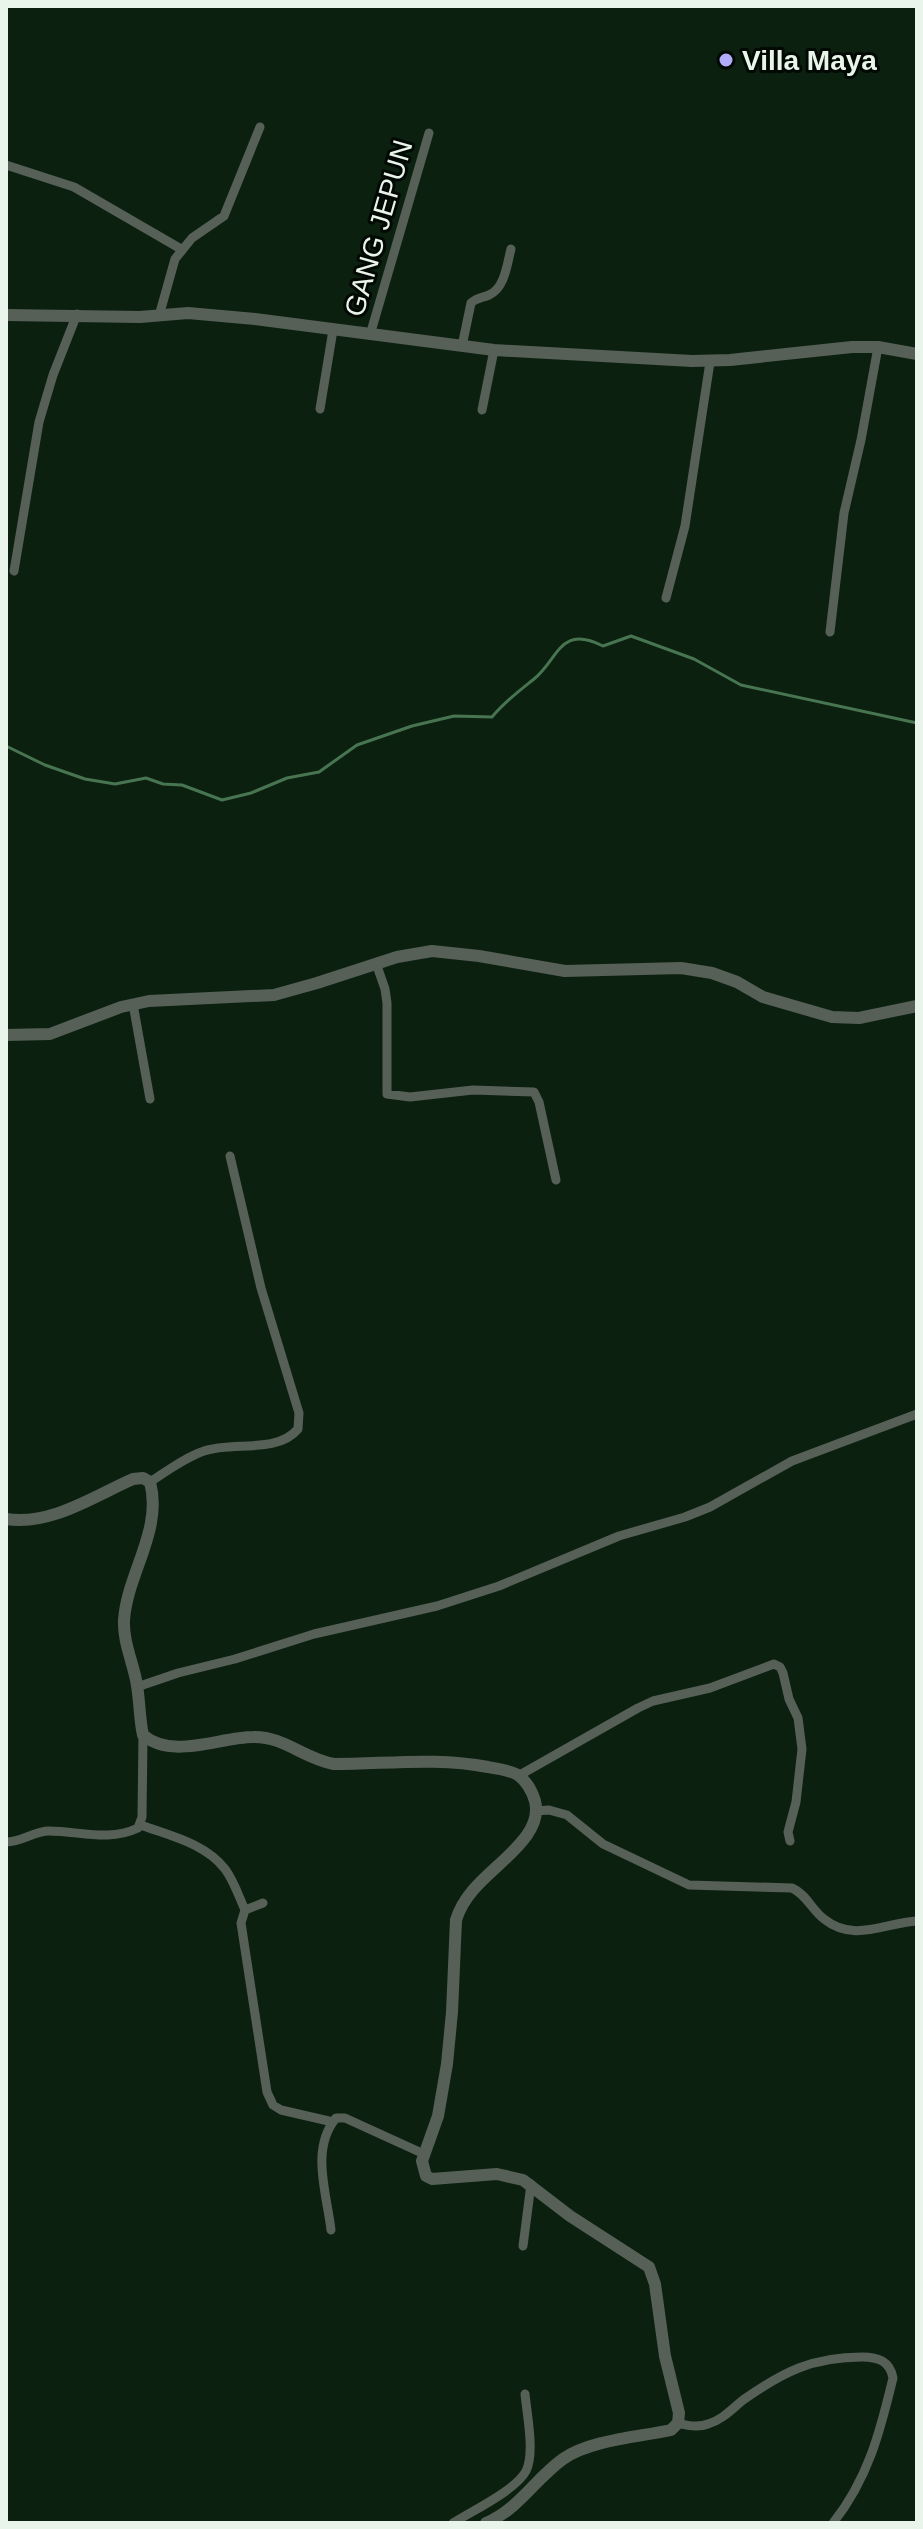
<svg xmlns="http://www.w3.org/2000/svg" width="923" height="2529" font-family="Arial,sans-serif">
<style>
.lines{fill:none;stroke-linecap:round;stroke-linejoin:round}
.stream{stroke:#487551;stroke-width:3}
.minor{stroke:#566057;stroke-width:9}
.tertiary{stroke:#566057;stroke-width:12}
.poi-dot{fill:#b0aefa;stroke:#020803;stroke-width:3}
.labels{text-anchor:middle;stroke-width:6;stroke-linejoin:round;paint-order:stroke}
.poi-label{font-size:28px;font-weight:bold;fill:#e9f5ea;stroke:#020803;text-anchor:start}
.street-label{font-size:28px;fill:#e9f5ea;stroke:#020803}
</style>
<rect width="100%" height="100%" fill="#0c2010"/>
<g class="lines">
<path class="stream" d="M 6,746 L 45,765 L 85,779 L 115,784 L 146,778 L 163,784 L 182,785 L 222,800 L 251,793 L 287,778 L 319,772 L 357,745 L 412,726 L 454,716 L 492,717 C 504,702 519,691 534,679 C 559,659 559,624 603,646 L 631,636 L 694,659 L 741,685 L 917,723"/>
<path class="minor" d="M 6,165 L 74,187 L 181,249
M 159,316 L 175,259 L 192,238 L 224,216 L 260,127
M 370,335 L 429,133
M 462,346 L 471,303 C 478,297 482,298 489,295 C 505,288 507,264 511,249
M 320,409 L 333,330
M 482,410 L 494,350
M 14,571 L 39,422 L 53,375 L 77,314
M 666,598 L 685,526 L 710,362
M 830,632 L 844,513 L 861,440 L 878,347
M 376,963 L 385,989 L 387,1003 L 387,1094 L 410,1097 L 473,1090 L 534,1092 L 539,1102 L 556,1180
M 133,1004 L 150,1099
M 150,1482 C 167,1471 184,1458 204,1451 C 233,1441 277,1454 298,1429 L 299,1413 L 261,1288 L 230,1156
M 137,1687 L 178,1673 L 235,1659 L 314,1634 L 437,1606 L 499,1586 L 619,1536 L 685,1517 L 710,1507 L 792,1461 L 917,1414
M 518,1776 L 638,1708 L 653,1701 L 710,1688 L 774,1664 L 780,1667 L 783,1673 L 789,1699 L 798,1718 L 802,1749 L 796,1802 L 788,1832 L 790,1841
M 536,1811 L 549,1810 L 567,1815 L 603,1844 L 689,1885 L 792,1888 C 806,1894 812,1910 824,1919 C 854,1943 884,1923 917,1921
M 141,1825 C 170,1836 205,1843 225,1869 C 234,1881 239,1897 245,1910
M 6,1842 C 22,1842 34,1831 49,1831 C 80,1831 108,1842 138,1828 L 142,1817 L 143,1735
M 263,1903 L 245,1910 L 241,1923 L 267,2092 L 273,2105 L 281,2110 L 333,2122
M 331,2230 C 327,2194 310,2149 336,2118 L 345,2118 L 424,2154
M 523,2246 L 531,2184
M 678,2423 C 688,2426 698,2428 708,2424 C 722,2420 732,2409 743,2400 C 783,2372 812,2357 862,2357 C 878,2357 890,2361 893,2378 C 880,2432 868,2479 833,2523
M 453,2523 C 472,2511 516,2490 526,2471 C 535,2453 527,2415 525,2394"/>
<path class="tertiary" d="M 6,315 L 140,317 L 188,313 L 255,319 L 494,350 L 692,361 L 730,360 L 852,347 L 878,347 L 917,354
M 6,1035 L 50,1034 L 121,1007 L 149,1001 L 274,995 L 317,983 L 397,957 L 432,951 L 479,956 L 565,971 L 681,968 L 712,973 L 737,982 L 763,997 L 832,1017 L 859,1018 L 917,1006
M 6,1519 C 51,1526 94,1496 133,1479 L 143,1478 L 150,1482 C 163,1530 127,1574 124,1620 C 123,1641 132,1660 136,1680 C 140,1699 139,1717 143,1735 C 172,1760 220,1737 253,1737 C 284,1736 304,1759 334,1764 C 386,1764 437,1757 488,1767 C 497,1769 510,1770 518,1775 C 526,1781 532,1791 535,1801 C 538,1813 534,1825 527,1835 C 506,1865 467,1883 456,1920 L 452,2012 L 447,2064 L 438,2116 L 422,2161 L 426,2176 L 432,2179 L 497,2174 L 523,2180 L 570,2216 L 649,2267 L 655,2284 L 665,2356 L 679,2413 L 678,2423 L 671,2430 C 639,2437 590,2440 563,2459 C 535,2479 519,2509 486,2523"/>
</g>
<circle class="poi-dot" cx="726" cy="60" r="8"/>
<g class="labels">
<g class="poi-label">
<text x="742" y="70">Villa Maya</text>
</g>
<g class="street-label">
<text transform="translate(378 228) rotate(-74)" y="10">GANG JEPUN</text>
</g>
</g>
<rect width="923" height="2529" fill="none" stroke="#e9f5ea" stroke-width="16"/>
</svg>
